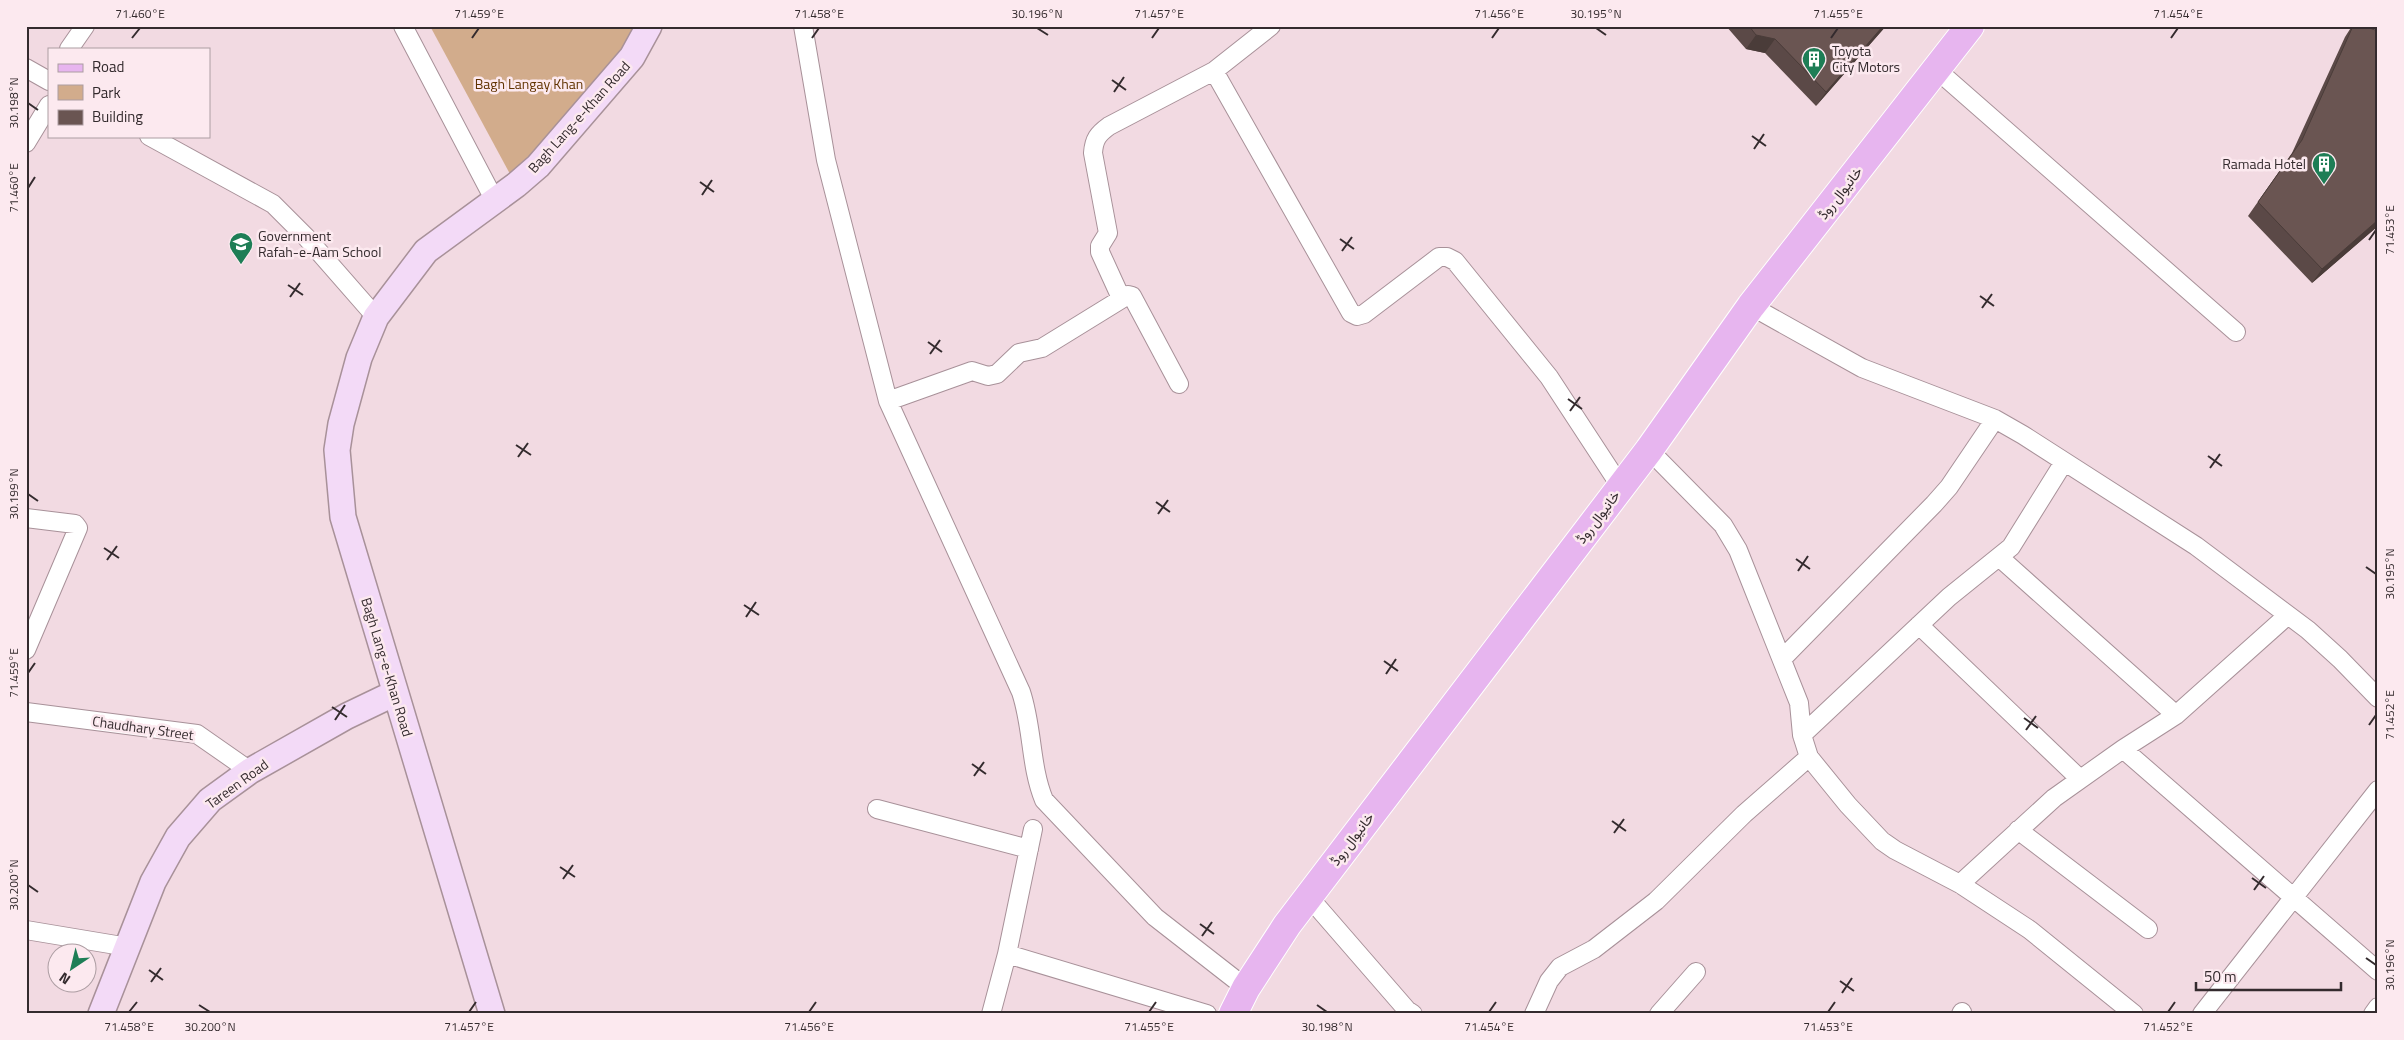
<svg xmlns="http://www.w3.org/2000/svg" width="2404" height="1040" font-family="'Titillium Web',Vazirmatn,sans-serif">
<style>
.green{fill:#d2ac8c}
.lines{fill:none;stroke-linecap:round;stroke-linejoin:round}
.street-casing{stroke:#a89199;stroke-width:20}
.secondary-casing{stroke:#a89199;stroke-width:28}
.primary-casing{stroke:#fff;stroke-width:30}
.street{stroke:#fff;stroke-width:18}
.secondary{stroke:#f3daf7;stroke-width:25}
.primary{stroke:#e7b5ef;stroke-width:28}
.wall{fill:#5b4947}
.shaded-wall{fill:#4a3c39}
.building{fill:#6a5552;stroke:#4a3c39}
.ticks{fill:none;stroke:#342b2e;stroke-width:2}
.labels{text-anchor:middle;stroke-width:5;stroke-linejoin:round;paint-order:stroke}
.poi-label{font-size:14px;fill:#342b2e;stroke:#fce9ef;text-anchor:start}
.park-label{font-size:14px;fill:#613300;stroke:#fce9ef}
.street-label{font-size:14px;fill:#342b2e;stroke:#fce9ef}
.neatline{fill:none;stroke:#342b2e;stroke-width:2}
.ticks-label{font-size:12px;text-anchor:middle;fill:#342b2e}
</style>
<rect width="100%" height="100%" fill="#f2dae2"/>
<path class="green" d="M 430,26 L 649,26 L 516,185 Z"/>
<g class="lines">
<g class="street-casing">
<path id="street" d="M 403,26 L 495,201
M 803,26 L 826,160 L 888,401 L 1021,692 C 1033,728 1030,766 1044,800 L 1155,917 L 1246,988
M 69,49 L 85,26
M 26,68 L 49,81
M 1937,70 L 2236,332
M 1214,71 L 1351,313 L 1357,316 L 1364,314 L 1439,257 L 1447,257 L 1455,261 L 1549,377 L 1621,487
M 149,136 L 273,204 L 306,237 L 376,317
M 26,143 L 49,105
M 1121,298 L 1100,252 L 1100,246 L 1108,233 L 1093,153 C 1094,139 1098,134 1109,126 L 1214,71 L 1271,26
M 1751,306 L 1862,368 L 1995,419 L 2023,435 L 2196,546 L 2308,630 L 2340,659 L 2378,698
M 888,401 L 972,371 L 988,376 L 997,374 L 1019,353 L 1042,348 L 1128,295 L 1132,296 L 1179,384
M 1649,450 L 1723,525 L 1738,550 L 1799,703 L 1802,735 L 1809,757 L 1848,805 L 1882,841 L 1895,850 L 1960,884 L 2030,930 L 2134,1014
M 26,518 L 75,524 L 78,528 L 26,650
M 1999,557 L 2176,715
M 1919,625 L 2080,779
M 1782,659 L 1934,504 L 1949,487 L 1995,419
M 26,712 L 197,734 L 250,771
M 1802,735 L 1949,597 L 2011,547 L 2064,462
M 2123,749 L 2378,971
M 877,809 L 1029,849
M 2018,830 L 2148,929
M 1960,884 L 2054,798 L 2123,749 L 2176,715 L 2288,615
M 1308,896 L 1407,1010 L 1413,1014
M 26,930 L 128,947
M 1007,954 L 1207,1014
M 991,1014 L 1007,954 L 1033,829
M 1534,1014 L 1549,981 L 1560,967 L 1594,949 L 1656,901 L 1744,814 L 1809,757
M 1659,1014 L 1696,972
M 1961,1014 L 1962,1012
M 2202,1014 L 2378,790
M 2373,1014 L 2378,1007"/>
</g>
<g class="secondary-casing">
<path id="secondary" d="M 101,1014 L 153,882 L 178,837 L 210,800 L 250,771 L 347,716 L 395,693
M 492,1014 L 343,517 L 337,450 L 341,424 L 359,358 L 376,317 L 426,251 L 516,185 L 538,166 L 632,57 L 649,26"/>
</g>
<g class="primary-casing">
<path id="primary" d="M 1233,1014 L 1246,988 L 1287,925 L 1649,450 L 1751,306 L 1970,26"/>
</g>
<use href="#street" class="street"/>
<use href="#secondary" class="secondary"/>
<use href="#primary" class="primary"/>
</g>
<path class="wall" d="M 1726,26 L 1886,26 L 1816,106 L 1765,53 L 1746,49 Z
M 2352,26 L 2364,26 L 2378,31 L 2378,226 L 2312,283 L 2248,216 L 2292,153 L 2345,37 Z"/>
<path class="shaded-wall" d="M 1883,26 L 1886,26 L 1816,106 L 1826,92 Z
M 1756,35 L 1775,39 L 1765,53 L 1746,49 Z
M 2378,220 L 2378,226 L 2312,283 L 2322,269 Z"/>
<path class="building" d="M 1749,26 L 1883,26 L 1826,92 L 1775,39 L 1756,35 Z
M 2353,26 L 2364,26 L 2378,31 L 2378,220 L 2322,269 L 2258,202 L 2302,140 Z"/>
<path class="ticks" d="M 1037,28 L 1048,35M 1596,28 L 1606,35M 132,38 L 140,28M 472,38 L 479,28M 812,38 L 819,28M 1152,38 L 1159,28M 1492,38 L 1499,28M 1831,38 L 1838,28M 2171,38 L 2178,28M 1112,80 L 1126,90M 1114,92 L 1124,77M 28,103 L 38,110M 1752,136 L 1766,146M 1754,149 L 1764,134M 700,182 L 714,192M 28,188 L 35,177M 702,195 L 712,180M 1340,239 L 1354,249M 2369,240 L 2376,230M 1342,251 L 1352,237M 288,285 L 303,295M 1980,296 L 1994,306M 290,297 L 300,283M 1982,308 L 1992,294M 928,342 L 942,352M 930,354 L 940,340M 1568,399 L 1582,409M 1570,411 L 1580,397M 516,445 L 531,455M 2208,456 L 2222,466M 518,457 L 528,443M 2210,468 L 2220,454M 28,494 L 38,501M 1156,502 L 1170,512M 1158,514 L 1168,500M 104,548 L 119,558M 1796,559 L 1810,569M 107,560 L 117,546M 2366,567 L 2376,574M 1798,571 L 1808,556M 744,605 L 759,615M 746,617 L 756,602M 1384,661 L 1398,671M 28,673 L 35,663M 1386,674 L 1396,659M 332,707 L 347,717M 2024,718 L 2038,728M 335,720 L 345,705M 2369,725 L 2376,715M 2026,730 L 2036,716M 972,764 L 986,774M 974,776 L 984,762M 1612,821 L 1626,831M 1614,833 L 1624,819M 560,867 L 575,877M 2252,878 L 2266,888M 563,879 L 573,865M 28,885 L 38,892M 2254,890 L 2264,876M 1200,924 L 1214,934M 1202,936 L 1212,922M 2366,958 L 2376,965M 149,970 L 163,980M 1840,981 L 1854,991M 151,982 L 161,968M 1842,993 L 1852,978M 199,1005 L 210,1012M 1317,1005 L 1327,1012M 129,1012 L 137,1002M 469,1012 L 476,1002M 809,1012 L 816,1002M 1149,1012 L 1156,1002M 1489,1012 L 1496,1002M 1828,1012 L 1835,1002M 2168,1012 L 2175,1002"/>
<defs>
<g id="building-pin" transform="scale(1.25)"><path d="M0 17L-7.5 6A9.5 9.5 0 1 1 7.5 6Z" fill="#1e7e56" stroke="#fce9ef"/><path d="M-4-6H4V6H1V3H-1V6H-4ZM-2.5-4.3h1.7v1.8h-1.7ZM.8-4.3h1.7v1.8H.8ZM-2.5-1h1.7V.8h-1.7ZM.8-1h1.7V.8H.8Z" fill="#fff"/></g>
<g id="university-pin" transform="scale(1.25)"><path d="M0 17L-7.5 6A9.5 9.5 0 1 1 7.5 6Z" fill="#1e7e56" stroke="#fce9ef"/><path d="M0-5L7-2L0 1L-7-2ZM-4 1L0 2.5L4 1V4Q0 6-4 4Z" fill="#fff"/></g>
</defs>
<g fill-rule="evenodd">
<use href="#building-pin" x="1814" y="59"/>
<use href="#building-pin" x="2324" y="164"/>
<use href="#university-pin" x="241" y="244"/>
</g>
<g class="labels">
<g class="poi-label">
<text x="1832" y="56">Toyota<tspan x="1832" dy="16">City Motors</tspan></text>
<text x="2306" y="169" text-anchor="end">Ramada Hotel</text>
<text x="258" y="241">Government<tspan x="258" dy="16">Rafah-e-Aam School</tspan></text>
</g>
<g class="park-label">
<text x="529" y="89">Bagh Langay Khan</text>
</g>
<g class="street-label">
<text transform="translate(579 117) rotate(-48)" y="5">Bagh Lang-e-Khan Road</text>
<text transform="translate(1840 193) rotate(-52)" y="5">خانیوال روڈ</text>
<text transform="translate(1598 517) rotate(-53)" y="5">خانیوال روڈ</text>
<text transform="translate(387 667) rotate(73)" y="5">Bagh Lang-e-Khan Road</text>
<text transform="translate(143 728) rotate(8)" y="5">Chaudhary Street</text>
<text transform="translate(237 784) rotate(-36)" y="5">Tareen Road</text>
<text transform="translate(1352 839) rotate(-53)" y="5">خانیوال روڈ</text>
</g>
</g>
<rect width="2404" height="1040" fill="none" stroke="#fce9ef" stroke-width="55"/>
<rect x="48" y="48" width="162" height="90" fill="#fce9ef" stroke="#ac9da2"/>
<rect x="58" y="64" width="25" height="8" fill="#e7b5ef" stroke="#ac9da2"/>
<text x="92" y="72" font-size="15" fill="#342b2e">Road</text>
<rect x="58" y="85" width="25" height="15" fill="#d2ac8c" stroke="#ac9da2"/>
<text x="92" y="98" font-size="15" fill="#342b2e">Park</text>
<rect x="58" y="110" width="25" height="15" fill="#6a5552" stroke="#ac9da2"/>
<text x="92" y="122" font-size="15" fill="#342b2e">Building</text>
<g transform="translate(72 968) rotate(215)"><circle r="24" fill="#fce9ef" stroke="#ac9da2"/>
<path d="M0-4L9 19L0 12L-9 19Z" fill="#1e7e56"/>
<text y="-8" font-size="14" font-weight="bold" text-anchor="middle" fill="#342b2e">N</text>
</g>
<path d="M2196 982v8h145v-8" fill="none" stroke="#342b2e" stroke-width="2.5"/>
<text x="2204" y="982" font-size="15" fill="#342b2e" stroke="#fce9ef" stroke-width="4" paint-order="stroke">50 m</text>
<rect x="28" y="28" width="2348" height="984" class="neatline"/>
<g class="ticks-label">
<text x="140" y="18">71.460°E</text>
<text x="479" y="18">71.459°E</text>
<text x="819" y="18">71.458°E</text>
<text x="1037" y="18">30.196°N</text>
<text x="1159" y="18">71.457°E</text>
<text x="1499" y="18">71.456°E</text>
<text x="1596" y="18">30.195°N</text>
<text x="1838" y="18">71.455°E</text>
<text x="2178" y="18">71.454°E</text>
<text transform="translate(14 103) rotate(-90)" y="4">30.198°N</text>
<text transform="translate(14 188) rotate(-90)" y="4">71.460°E</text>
<text transform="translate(2390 230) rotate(-90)" y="4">71.453°E</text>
<text transform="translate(14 494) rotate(-90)" y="4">30.199°N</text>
<text transform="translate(2390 574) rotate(-90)" y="4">30.195°N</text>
<text transform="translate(14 673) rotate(-90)" y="4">71.459°E</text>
<text transform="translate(2390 715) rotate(-90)" y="4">71.452°E</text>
<text transform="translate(14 885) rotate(-90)" y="4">30.200°N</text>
<text transform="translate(2390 965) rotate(-90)" y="4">30.196°N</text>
<text x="129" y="1031">71.458°E</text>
<text x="210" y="1031">30.200°N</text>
<text x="469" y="1031">71.457°E</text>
<text x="809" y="1031">71.456°E</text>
<text x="1149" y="1031">71.455°E</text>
<text x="1327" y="1031">30.198°N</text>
<text x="1489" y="1031">71.454°E</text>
<text x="1828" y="1031">71.453°E</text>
<text x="2168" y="1031">71.452°E</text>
</g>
</svg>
